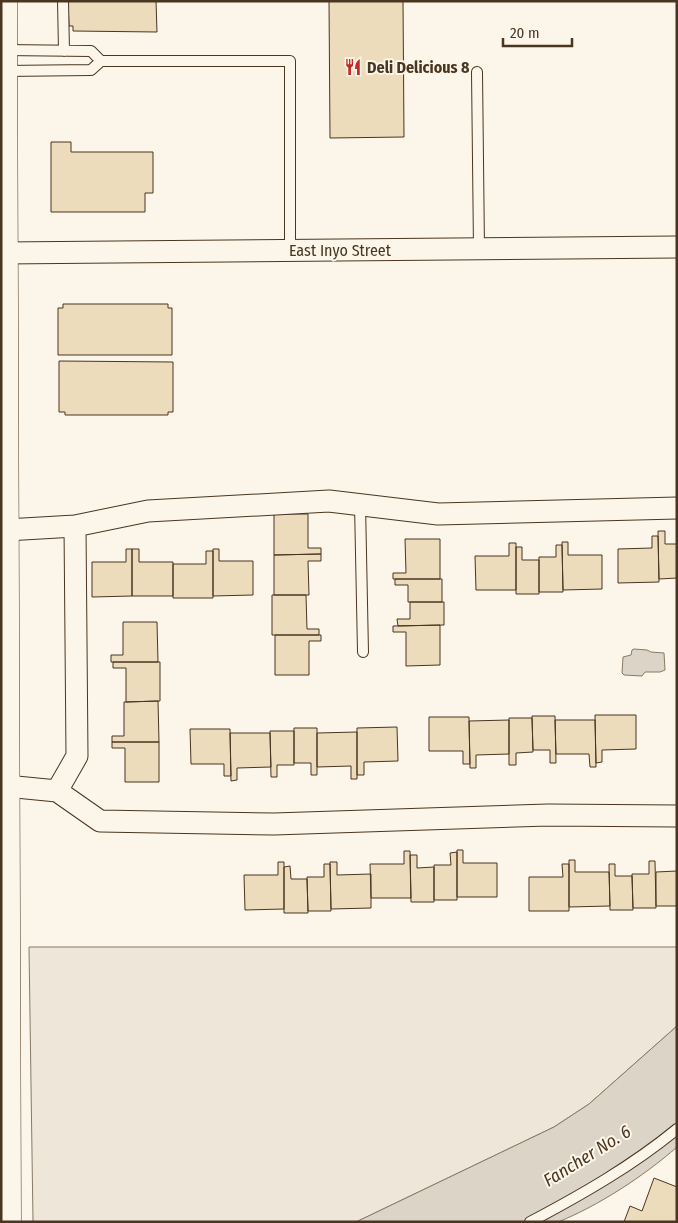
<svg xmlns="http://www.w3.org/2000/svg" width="678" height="1223" font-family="'Fira Sans Condensed',sans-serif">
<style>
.green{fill:#ede6d9;stroke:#887966}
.water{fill:#dcd4c6;stroke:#887966}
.building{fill:#ecdcbc;stroke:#4a3520}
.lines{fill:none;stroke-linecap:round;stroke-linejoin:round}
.lane-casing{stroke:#4a3520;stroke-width:12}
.street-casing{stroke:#4a3520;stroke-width:23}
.primary-casing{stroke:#4a3520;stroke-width:29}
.lane{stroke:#fbf6e9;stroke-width:10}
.street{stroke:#fbf6e9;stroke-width:21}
.primary{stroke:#fbf6e9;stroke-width:28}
.labels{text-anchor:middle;stroke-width:4;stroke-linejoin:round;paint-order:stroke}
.poi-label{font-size:16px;font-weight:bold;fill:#4a3520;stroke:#fbf6e9;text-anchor:start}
.street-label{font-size:16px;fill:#4a3520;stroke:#fbf6e9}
.water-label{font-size:18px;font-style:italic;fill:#4a3520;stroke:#fbf6e9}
</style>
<rect width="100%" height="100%" fill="#fbf6e9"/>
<path class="green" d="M 29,947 L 677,947 L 677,1026 L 589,1104 L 554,1127 L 356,1222 L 33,1222 Z"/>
<path class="water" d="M 634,649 L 647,650 L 651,652 L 664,653 L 665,670 L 660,672 L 645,672 L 642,676 L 624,675 L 622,673 L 623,657 L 631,655 L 632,650 Z
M 677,1026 L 677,1147 C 644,1176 598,1206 558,1222 L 356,1222 L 554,1127 L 589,1104 Z"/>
<path class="building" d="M 68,1 L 156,1 L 157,32 L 73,31 L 73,26 L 69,26 Z
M 329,1 L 403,1 L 404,137 L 330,138 Z
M 51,142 L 71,142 L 71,152 L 153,152 L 153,193 L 145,193 L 145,212 L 51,212 Z
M 63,304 L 168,304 L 168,308 L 172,308 L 172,355 L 58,355 L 58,308 L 63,308 Z
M 59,361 L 173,362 L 173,412 L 168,412 L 168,415 L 65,415 L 65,412 L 59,412 Z
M 274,514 L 308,514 L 308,548 L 321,548 L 321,554 L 274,555 Z
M 658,531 L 665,531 L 665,544 L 677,544 L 677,578 L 659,579 Z
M 652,536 L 658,536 L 659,582 L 618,583 L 618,549 L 652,548 Z
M 405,539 L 440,539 L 440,579 L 393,579 L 393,573 L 406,573 Z
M 562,542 L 568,542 L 568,555 L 602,555 L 602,589 L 563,590 Z
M 509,543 L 516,543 L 516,590 L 476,590 L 475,556 L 509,556 Z
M 556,545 L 562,545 L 563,592 L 539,592 L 539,557 L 556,557 Z
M 516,547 L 522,547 L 522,560 L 539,560 L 539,594 L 516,594 Z
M 126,549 L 132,549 L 132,596 L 92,597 L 92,562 L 126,562 Z
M 132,549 L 139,549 L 139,562 L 173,562 L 173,596 L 132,596 Z
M 213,549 L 219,549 L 219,561 L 253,561 L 253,595 L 213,596 Z
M 206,551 L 213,551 L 213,598 L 173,598 L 173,564 L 206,564 Z
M 321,554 L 321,561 L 308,561 L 309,595 L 274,595 L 274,555 Z
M 395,579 L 442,579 L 442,602 L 408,602 L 408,585 L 395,585 Z
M 272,595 L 306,595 L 307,629 L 319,629 L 319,635 L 272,635 Z
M 410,602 L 444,602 L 444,625 L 398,626 L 397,619 L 410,619 Z
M 123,622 L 157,622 L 158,662 L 111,662 L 111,655 L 123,655 Z
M 440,625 L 440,665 L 406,666 L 406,632 L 393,632 L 393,626 Z
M 275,635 L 321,635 L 321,641 L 309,641 L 309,675 L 275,675 Z
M 113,662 L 160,662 L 160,701 L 126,702 L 126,668 L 113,668 Z
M 158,701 L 159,742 L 112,742 L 112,736 L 124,736 L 124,702 Z
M 595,715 L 636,715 L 636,749 L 602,750 L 602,762 L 596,763 Z
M 532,716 L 555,716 L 556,763 L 550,763 L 550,750 L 533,750 Z
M 429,717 L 469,717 L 470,764 L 463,764 L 463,751 L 429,751 Z
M 509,718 L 532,718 L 533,752 L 516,753 L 516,765 L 509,765 Z
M 509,720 L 509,754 L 476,755 L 476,768 L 470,768 L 469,721 Z
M 555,720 L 595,720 L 596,767 L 590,767 L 589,754 L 556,754 Z
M 397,727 L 398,761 L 364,762 L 364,775 L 357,775 L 357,728 Z
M 294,728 L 317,728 L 317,775 L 311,775 L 311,763 L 294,763 Z
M 190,729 L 230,729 L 231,776 L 224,776 L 224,764 L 191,764 Z
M 270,731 L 294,731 L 294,765 L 277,765 L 277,777 L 271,777 Z
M 357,732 L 357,779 L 351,779 L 351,766 L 317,767 L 317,733 Z
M 230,733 L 270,733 L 271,767 L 237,768 L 237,780 L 231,781 Z
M 112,742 L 159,742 L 159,782 L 125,782 L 125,748 L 112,748 Z
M 457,850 L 463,850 L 463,863 L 497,863 L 497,897 L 457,897 Z
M 404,851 L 410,851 L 411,898 L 371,898 L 370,864 L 404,864 Z
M 457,852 L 457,900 L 434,900 L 434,865 L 451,865 L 450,853 Z
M 410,855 L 417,855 L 417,868 L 434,867 L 434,902 L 411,902 Z
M 569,860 L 575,860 L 575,872 L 609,872 L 610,906 L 569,907 Z
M 649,861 L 655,861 L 656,908 L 633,908 L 632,874 L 649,874 Z
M 278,862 L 284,862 L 284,909 L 245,910 L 244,875 L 278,875 Z
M 330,862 L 337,862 L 337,875 L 371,874 L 371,908 L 331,909 Z
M 324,864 L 330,864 L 331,911 L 308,911 L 307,877 L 324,877 Z
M 562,864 L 569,864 L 569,911 L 529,911 L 529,877 L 563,877 Z
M 609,864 L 615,864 L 615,876 L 632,876 L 633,910 L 610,910 Z
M 290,866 L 291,879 L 307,879 L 308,913 L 284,913 L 284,867 Z
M 677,871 L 677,906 L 656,906 L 656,872 Z
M 654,1178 L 677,1187 L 677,1222 L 624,1222 L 630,1206 L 642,1211 Z"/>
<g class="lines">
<g class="lane-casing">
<path id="lane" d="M 63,1 L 64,51
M 4,50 L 91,51 L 101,61 L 91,70 L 4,71
M 101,61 L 290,61 L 290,251
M 477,72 L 479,249
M 360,504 L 363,652
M 530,1222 C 581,1195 632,1166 677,1129"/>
</g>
<g class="street-casing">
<path id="street" d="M 3,253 L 677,247
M 6,530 L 75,526
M 6,786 L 57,791 L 100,821 L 274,824 L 548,815 L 677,816
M 57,791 L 77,756 L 75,526 L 148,511 L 329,501 L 438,514 L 677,508"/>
</g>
<g class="primary-casing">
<path id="primary" d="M 3,1 L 7,1222"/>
</g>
<use href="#lane" class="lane"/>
<use href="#street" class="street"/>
<use href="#primary" class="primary"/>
</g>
<defs>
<g id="restaurant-bare" transform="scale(1.35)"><path d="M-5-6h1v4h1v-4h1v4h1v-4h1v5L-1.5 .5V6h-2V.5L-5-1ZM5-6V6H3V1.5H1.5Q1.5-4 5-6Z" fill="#c62828" stroke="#fbf6e9" stroke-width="2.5" paint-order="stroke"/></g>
</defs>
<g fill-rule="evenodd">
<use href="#restaurant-bare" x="353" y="67"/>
</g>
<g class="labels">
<g class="poi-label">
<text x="367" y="73">Deli Delicious 8</text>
</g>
<g class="street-label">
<text x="340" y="256">East Inyo Street</text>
</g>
<g class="water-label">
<text transform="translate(587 1156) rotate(-32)" y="6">Fancher No. 6</text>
</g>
</g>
<rect width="678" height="1223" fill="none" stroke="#4a3520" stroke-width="5"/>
<path d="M503 38v8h69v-8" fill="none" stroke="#4a3520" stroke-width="2.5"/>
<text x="510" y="38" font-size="15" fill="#4a3520" stroke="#fbf6e9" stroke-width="4" paint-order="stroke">20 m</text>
</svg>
